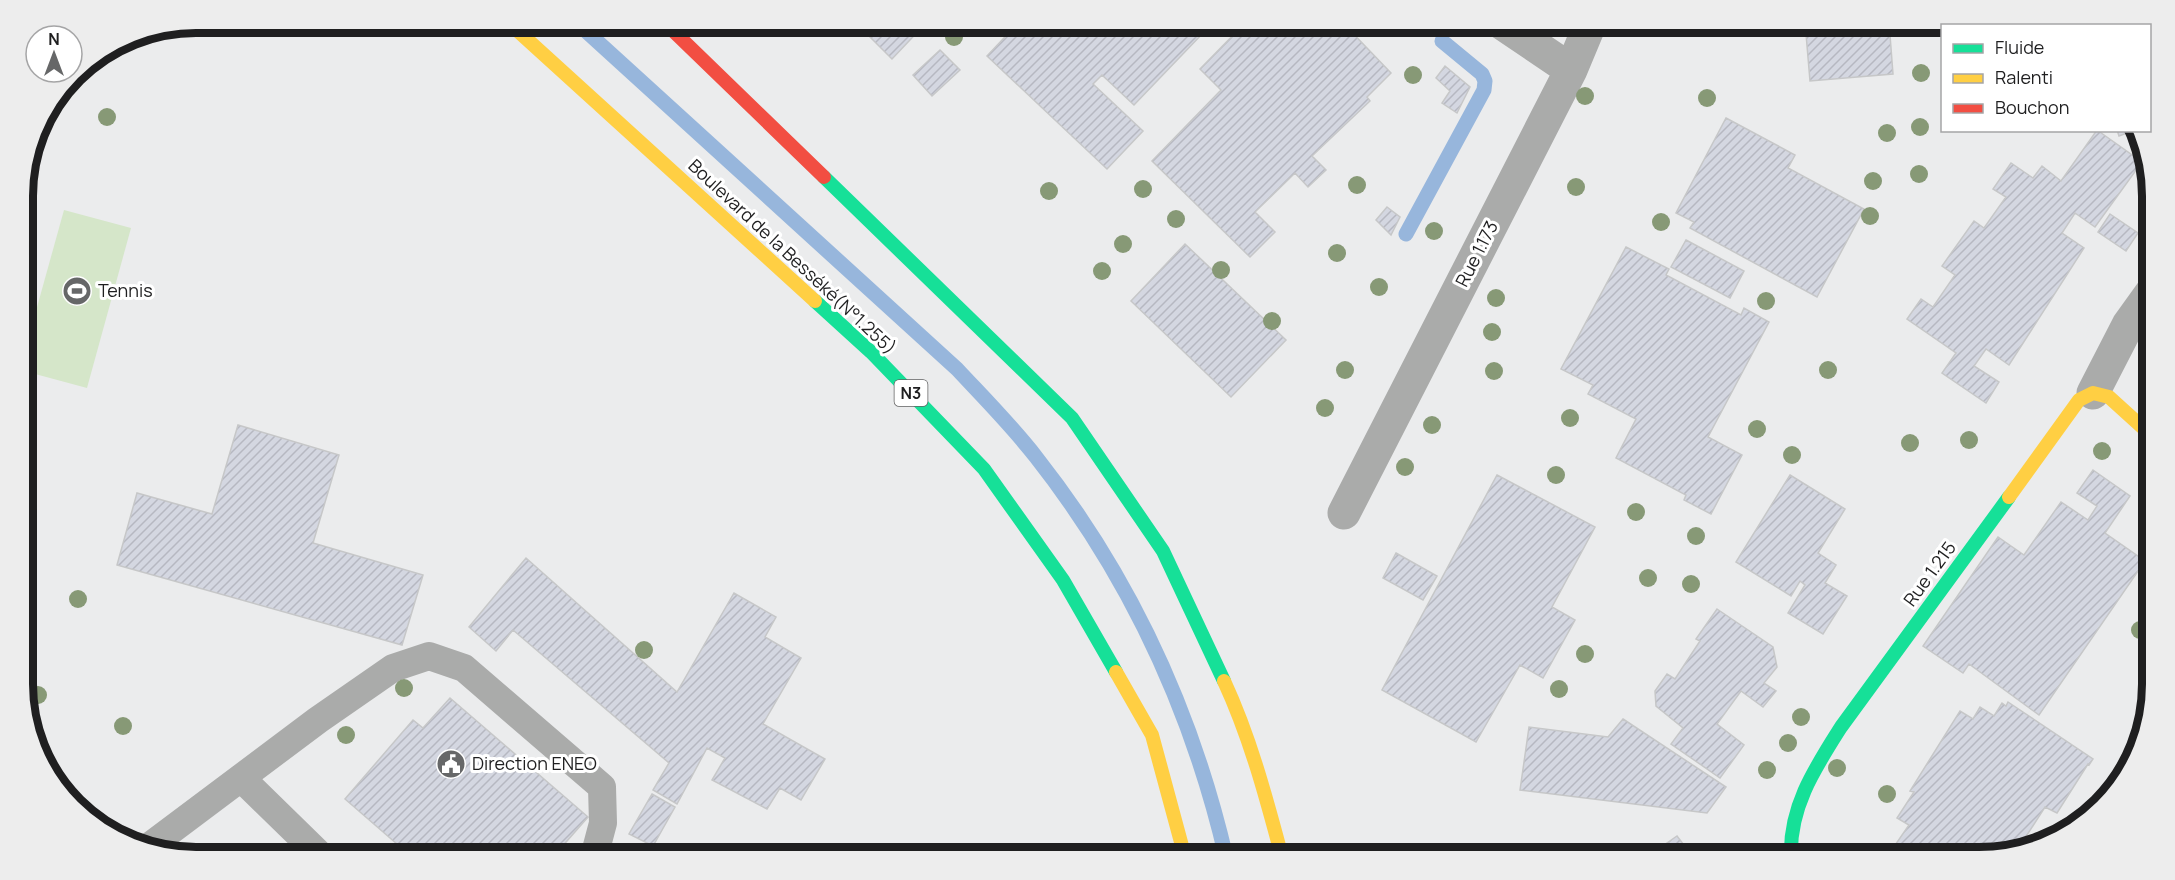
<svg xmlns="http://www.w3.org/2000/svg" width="2175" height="880" font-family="Manrope,sans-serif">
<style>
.grass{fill:#d5e6c9}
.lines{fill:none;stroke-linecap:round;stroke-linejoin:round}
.stream{stroke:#97b6dc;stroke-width:15}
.building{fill:url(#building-hatch);stroke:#c6c7c8;stroke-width:1.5}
.lane{stroke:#aaabaa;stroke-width:28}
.street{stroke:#aaabaa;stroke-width:33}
.fast{stroke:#16e098;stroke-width:14}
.slow{stroke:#ffcf43;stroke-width:14}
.jam{stroke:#f24e42;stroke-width:14}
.tree{fill:#879976}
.labels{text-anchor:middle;stroke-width:6;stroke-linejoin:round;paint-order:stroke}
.shield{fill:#fff;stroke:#626263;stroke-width:1.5}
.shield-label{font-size:16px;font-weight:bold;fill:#1f1f20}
.street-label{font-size:18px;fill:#1f1f20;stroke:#fff}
.poi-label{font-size:18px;fill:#1f1f20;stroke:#fff;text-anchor:start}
.rim{fill:none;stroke:#1f1f20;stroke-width:8}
</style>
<defs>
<pattern id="building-hatch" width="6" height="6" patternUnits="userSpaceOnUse" patternTransform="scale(1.5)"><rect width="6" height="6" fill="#d4d7e1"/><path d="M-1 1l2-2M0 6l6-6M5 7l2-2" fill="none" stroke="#b6b8c1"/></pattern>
</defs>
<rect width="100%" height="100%" fill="#ebeced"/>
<path class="grass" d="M 64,210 L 131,228 L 87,388 L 24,371 L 24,354 Z"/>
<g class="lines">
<path class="stream" d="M 576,22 L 957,369 C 984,398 1012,426 1036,457 C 1129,575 1192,711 1226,857
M 1406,234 L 1484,90 L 1485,81 L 1482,74 L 1442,41"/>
</g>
<path class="building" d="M 855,22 L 927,22 L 892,59 Z
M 1019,22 L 1028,22 L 1042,36 L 1052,25 L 1049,22 L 1194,22 L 1204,32 L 1134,105 L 1102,75 L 1093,84 L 1143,131 L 1107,169 L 987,56 Z
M 1246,22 L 1265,22 L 1275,33 L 1285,22 L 1342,22 L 1391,73 L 1367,97 L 1370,101 L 1312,156 L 1326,170 L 1308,187 L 1295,173 L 1255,212 L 1275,232 L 1250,257 L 1152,161 L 1221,90 L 1200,69 Z
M 1805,22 L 1889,22 L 1893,74 L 1810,81 Z
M 940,50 L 960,70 L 932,96 L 913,75 Z
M 1445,66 L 1470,87 L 1457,113 L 1442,103 L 1450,91 L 1436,78 Z
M 1726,118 L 1795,155 L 1788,168 L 1864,209 L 1817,297 L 1690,228 L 1694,222 L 1676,213 Z
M 2097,130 L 2142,162 L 2095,227 L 2075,213 L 2062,233 L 2084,248 L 2009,365 L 1986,349 L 1974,366 L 1999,382 L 1986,403 L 1942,373 L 1956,353 L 1907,319 L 1921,299 L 1933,307 L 1955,275 L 1942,266 L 1974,221 L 1984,228 L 2006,197 L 1993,189 L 2011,163 L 2033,178 L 2042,166 L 2061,181 Z
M 2117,130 L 2133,130 L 2146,162 L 2132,131 L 2119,136 Z
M 1387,207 L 1400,217 L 1391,235 L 1376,220 Z
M 2110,214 L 2138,233 L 2126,251 L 2098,232 Z
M 1686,240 L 1744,271 L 1730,298 L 1671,267 Z
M 1185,244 L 1286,340 L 1231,397 L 1131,301 Z
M 1626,247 L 1669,269 L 1666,275 L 1741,315 L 1744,308 L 1769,322 L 1708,437 L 1742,455 L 1711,514 L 1684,500 L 1686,495 L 1616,458 L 1636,419 L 1588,394 L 1593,385 L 1561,369 Z
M 238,425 L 339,455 L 313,543 L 423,575 L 402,645 L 117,565 L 137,493 L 212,514 Z
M 2093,470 L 2130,496 L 2105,533 L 2145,561 L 2039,715 L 1969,664 L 1963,673 L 1923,646 L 1998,537 L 2024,555 L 2061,502 L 2088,520 L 2097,506 L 2077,493 Z
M 1497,475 L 1595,527 L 1552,607 L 1575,620 L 1543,678 L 1520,665 L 1476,742 L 1382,690 Z
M 1790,475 L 1845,509 L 1818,553 L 1836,565 L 1825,583 L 1847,596 L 1823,634 L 1788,613 L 1805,585 L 1800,581 L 1791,596 L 1736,562 Z
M 1396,553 L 1437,576 L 1423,600 L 1383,578 Z
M 526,558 L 677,692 L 734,593 L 776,617 L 765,637 L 801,658 L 763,724 L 825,759 L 801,800 L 780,788 L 767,809 L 712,780 L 725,758 L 707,748 L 677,804 L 653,790 L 669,763 L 513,630 L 496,651 L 469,627 Z
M 1717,609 L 1773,647 L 1777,667 L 1764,683 L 1776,691 L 1763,707 L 1741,691 L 1717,724 L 1744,745 L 1720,778 L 1671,744 L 1683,728 L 1656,706 L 1655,691 L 1667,674 L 1675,679 L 1700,641 L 1696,639 Z
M 450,698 L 588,817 L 560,849 L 571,857 L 412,857 L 345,799 L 413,720 L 423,728 Z
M 2008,702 L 2093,759 L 2089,765 L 2088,764 L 2057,813 L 2045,807 L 2020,846 L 1990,857 L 1872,857 L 1878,847 L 1889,854 L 1909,825 L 1897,818 L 1914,792 L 1910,791 L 1960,711 L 1973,719 L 1980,707 L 1994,716 L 2002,703 L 2006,706 Z
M 1623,719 L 1726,787 L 1707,813 L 1520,790 L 1529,727 L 1608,737 Z
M 652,794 L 675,807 L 653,846 L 629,834 Z
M 1677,836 L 1693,857 L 1647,857 Z"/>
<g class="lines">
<path class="lane" d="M 241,778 L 322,857
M 146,849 L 318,720 L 393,668 L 429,656 L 464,668 L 602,787 L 603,823 L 594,857"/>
<path class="street" d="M 1500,22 L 1571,70
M 2093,393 L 2128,325 L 2151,293
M 1344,513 L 1571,70 L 1591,22"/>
<path class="fast" d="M 824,177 L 1072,418 L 1163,551 L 1224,681
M 815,301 L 871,352 L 984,469 L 1063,580 L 1116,672
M 58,784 L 102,823
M 1791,857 C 1789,807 1815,768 1841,727 L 2009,497"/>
<path class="slow" d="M 508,22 L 815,301
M 2009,497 L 2079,400 L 2093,393 L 2109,397 L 2152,436
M 1116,672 L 1152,735 L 1185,857
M 1224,681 C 1250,737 1266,797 1282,857"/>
<path class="jam" d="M 664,22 L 824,177"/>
</g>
<g class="tree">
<circle cx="954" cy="37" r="9"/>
<circle cx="1921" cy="73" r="9"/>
<circle cx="1413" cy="75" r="9"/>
<circle cx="1585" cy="96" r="9"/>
<circle cx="1707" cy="98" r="9"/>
<circle cx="107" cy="117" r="9"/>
<circle cx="1920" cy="127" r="9"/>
<circle cx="1887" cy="133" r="9"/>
<circle cx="1919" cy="174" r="9"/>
<circle cx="1873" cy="181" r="9"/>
<circle cx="1357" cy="185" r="9"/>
<circle cx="1576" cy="187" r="9"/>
<circle cx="1143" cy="189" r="9"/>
<circle cx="1049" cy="191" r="9"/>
<circle cx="1870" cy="216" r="9"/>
<circle cx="1176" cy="219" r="9"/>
<circle cx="1661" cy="222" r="9"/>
<circle cx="1434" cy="231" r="9"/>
<circle cx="1123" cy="244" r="9"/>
<circle cx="1337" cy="253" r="9"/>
<circle cx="1221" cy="270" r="9"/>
<circle cx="1102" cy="271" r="9"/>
<circle cx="1379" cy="287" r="9"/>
<circle cx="1496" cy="298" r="9"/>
<circle cx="1766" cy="301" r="9"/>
<circle cx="1272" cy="321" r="9"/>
<circle cx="1492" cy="332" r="9"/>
<circle cx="1345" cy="370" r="9"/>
<circle cx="1828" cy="370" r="9"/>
<circle cx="1494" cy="371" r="9"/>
<circle cx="1325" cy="408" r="9"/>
<circle cx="1570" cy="418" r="9"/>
<circle cx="1432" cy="425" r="9"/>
<circle cx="1757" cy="429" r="9"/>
<circle cx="1969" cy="440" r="9"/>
<circle cx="1910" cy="443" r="9"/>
<circle cx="2102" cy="451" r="9"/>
<circle cx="1792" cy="455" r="9"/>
<circle cx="1405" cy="467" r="9"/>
<circle cx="1556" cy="475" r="9"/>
<circle cx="1636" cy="512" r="9"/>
<circle cx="1696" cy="536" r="9"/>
<circle cx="1648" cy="578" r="9"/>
<circle cx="1691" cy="584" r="9"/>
<circle cx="78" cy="599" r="9"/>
<circle cx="2140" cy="630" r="9"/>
<circle cx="644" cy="650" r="9"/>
<circle cx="1585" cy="654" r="9"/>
<circle cx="404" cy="688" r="9"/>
<circle cx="1559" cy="689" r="9"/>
<circle cx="38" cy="695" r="9"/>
<circle cx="1801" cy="717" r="9"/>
<circle cx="123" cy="726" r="9"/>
<circle cx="346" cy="735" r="9"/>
<circle cx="1788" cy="743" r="9"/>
<circle cx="1837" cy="768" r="9"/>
<circle cx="1767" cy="770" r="9"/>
<circle cx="1887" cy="794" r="9"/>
</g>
<defs>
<g id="stadium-disc" transform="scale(1.5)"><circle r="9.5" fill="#666768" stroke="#fff"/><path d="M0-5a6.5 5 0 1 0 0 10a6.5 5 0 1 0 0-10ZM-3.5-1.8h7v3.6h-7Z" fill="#fff"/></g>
<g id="civic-disc" transform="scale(1.5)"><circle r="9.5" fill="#666768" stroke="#fff"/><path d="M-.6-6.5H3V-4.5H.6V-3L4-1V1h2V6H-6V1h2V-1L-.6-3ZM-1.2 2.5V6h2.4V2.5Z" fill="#fff"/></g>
</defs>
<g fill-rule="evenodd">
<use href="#stadium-disc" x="77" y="291"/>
<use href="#civic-disc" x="451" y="764"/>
</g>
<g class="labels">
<rect class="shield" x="894.5" y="380" width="33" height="26" rx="4.5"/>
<g class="shield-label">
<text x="911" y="399">N3</text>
</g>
<g class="street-label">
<text transform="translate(1477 254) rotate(-63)" y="6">Rue 1.173</text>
<text transform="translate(792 257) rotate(43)" y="6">Boulevard de la Besséké(N°1.255)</text>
<text transform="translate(1930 574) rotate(-54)" y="6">Rue 1.215</text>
</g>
<g class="poi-label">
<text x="98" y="297">Tennis</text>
<text x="472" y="770">Direction ENEO</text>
</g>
</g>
<path d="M0 0H2175V880H0ZM196 33H1979A163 163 0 0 1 2142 196V684A163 163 0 0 1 1979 847H196A163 163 0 0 1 33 684V196A163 163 0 0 1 196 33Z" fill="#ededed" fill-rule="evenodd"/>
<path class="rim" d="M196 33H1979A163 163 0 0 1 2142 196V684A163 163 0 0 1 1979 847H196A163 163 0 0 1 33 684V196A163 163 0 0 1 196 33Z"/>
<rect x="1941" y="24" width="210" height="108" fill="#ffffff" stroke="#a5a5a6" stroke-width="1.5"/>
<rect x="1953" y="44" width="30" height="9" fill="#16e098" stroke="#a5a5a6" stroke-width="1.5"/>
<text x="1995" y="54" font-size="18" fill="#1f1f20">Fluide</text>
<rect x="1953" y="74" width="30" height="9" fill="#ffcf43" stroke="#a5a5a6" stroke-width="1.5"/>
<text x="1995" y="84" font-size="18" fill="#1f1f20">Ralenti</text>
<rect x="1953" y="104" width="30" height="9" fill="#f24e42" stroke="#a5a5a6" stroke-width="1.5"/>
<text x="1995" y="114" font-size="18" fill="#1f1f20">Bouchon</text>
<g transform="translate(54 54)"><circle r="28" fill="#ffffff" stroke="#a5a5a6" stroke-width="1.5"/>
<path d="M0-4.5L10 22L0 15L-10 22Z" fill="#666768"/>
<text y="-9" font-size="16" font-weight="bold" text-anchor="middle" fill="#1f1f20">N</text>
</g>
</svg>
